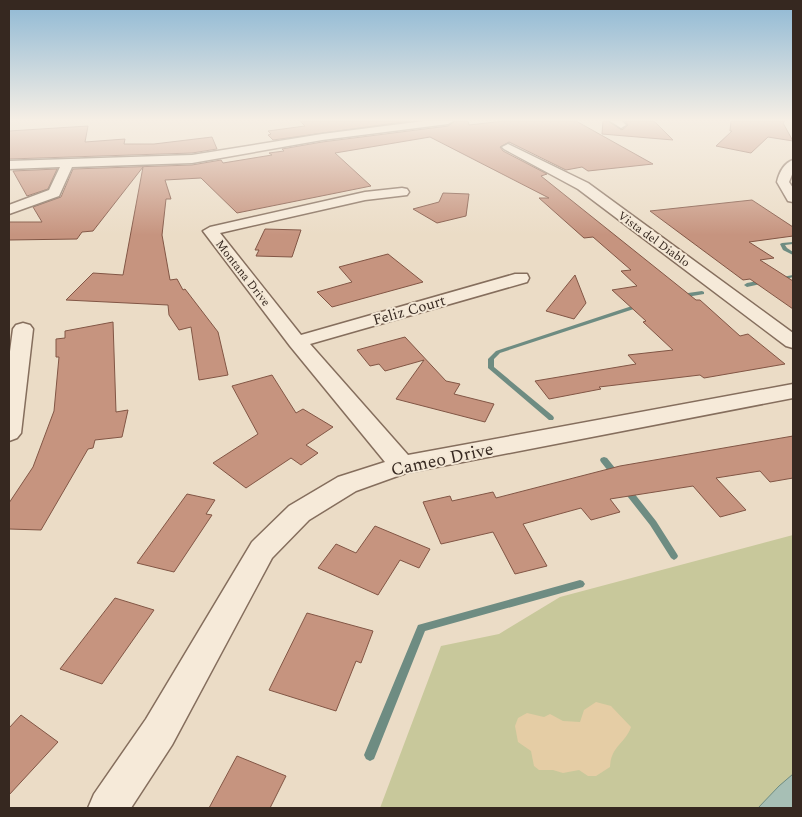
<svg xmlns="http://www.w3.org/2000/svg" width="802" height="817" font-family="Spectral,serif">
<style>
.green{fill:#c8c89b}
.sand{fill:#e5cda5}
.water{fill:#a7bfb5;stroke:#6e8c82}
.lines{fill:none;stroke-linecap:round;stroke-linejoin:round}
.stream{fill:#6e8c82;fill-rule:evenodd}
.building{fill:#c6947f;stroke:#825645}
.street-casing{stroke:#856e5d;stroke-width:3}
.street{fill:#f6ead9;fill-rule:evenodd}
.labels{text-anchor:middle;stroke-width:4;stroke-linejoin:round;paint-order:stroke}
.far-street-label{font-size:12px;fill:#362820;stroke:#f3e7d5}
.street-label{font-size:15px;fill:#362820;stroke:#f3e7d5}
.near-street-label{font-size:18px;fill:#362820;stroke:#f3e7d5}
</style>
<rect width="100%" height="100%" fill="#ebdcc6"/>
<path class="green" d="M 793,535 L 793,808 L 380,808 L 441,646 L 499,634 L 560,597 Z"/>
<path class="sand" d="M 596,702 L 611,706 L 631,727 C 625,744 611,746 610,767 L 596,776 L 588,776 L 579,770 L 563,773 L 553,770 L 539,770 L 534,766 L 531,751 L 518,742 L 515,726 L 518,718 L 527,713 L 544,717 L 550,714 L 563,721 L 580,722 L 584,710 Z"/>
<path class="water" d="M 793,774 L 793,808 L 758,808 L 779,786 Z"/>
<g class="lines">
<path class="stream" d="M 793,242 L 793,244 L 785,245 L 787,248 L 793,252 L 793,255 L 783,250 L 780,244 L 782,243 Z
M 793,275 L 793,277 L 779,281 L 776,279 L 777,278 Z
M 763,280 L 766,282 L 765,283 L 747,287 L 744,285 L 747,283 Z
M 702,291 L 704,292 L 704,294 L 681,298 L 678,296 L 681,294 Z
M 641,303 L 644,305 L 643,306 L 500,353 L 494,359 L 494,367 L 553,416 L 554,418 L 553,420 L 549,420 L 488,368 L 488,359 L 496,351 Z
M 604,457 L 607,458 L 619,473 L 620,475 L 619,477 L 613,477 L 601,462 L 600,460 L 601,458 Z
M 627,487 L 630,488 L 656,521 L 677,554 L 678,556 L 677,558 L 674,560 L 671,558 L 650,525 L 624,492 L 623,490 L 624,488 Z
M 580,580 L 583,581 L 585,584 L 583,587 L 425,631 L 374,759 L 370,761 L 366,759 L 364,755 L 418,625 Z"/>
</g>
<path class="building" d="M 300,121 L 410,121 L 273,140 L 268,135 L 271,134 L 268,131 L 305,126 Z
M 455,121 L 468,121 L 469,125 L 504,121 L 576,121 L 653,164 L 588,171 L 582,167 L 566,170 L 509,142 L 500,147 L 503,151 L 547,174 L 541,176 L 696,300 L 700,300 L 740,336 L 748,334 L 785,364 L 704,378 L 700,375 L 599,387 L 601,389 L 549,399 L 535,381 L 636,364 L 628,355 L 673,350 L 643,322 L 646,321 L 612,290 L 637,286 L 621,271 L 631,270 L 593,237 L 584,238 L 539,198 L 549,198 L 430,137 L 335,153 L 371,186 L 237,213 L 201,178 L 165,180 L 171,199 L 166,199 L 162,235 L 170,280 L 177,279 L 183,290 L 185,289 L 218,332 L 228,375 L 199,380 L 191,327 L 179,330 L 169,315 L 168,305 L 66,300 L 93,273 L 123,275 L 143,167 L 93,231 L 82,232 L 77,239 L 9,240 L 9,222 L 42,222 L 33,207 L 61,197 L 73,169 L 192,165 L 221,160 L 223,163 L 272,155 L 269,153 L 284,151 L 282,149 L 322,142 L 448,126 Z
M 603,121 L 608,121 L 622,130 L 628,125 L 625,121 L 654,121 L 673,140 L 602,134 Z
M 731,121 L 785,121 L 783,123 L 793,141 L 768,137 L 751,153 L 716,146 L 732,131 L 730,131 Z
M 88,126 L 85,142 L 125,139 L 124,144 L 154,144 L 212,137 L 217,149 L 192,153 L 9,159 L 9,131 Z
M 57,169 L 48,189 L 27,196 L 13,171 Z
M 443,193 L 469,194 L 466,216 L 437,223 L 413,209 L 439,202 Z
M 752,200 L 793,227 L 793,236 L 749,242 L 774,258 L 760,260 L 793,281 L 793,309 L 750,279 L 743,280 L 650,211 Z
M 265,229 L 301,230 L 292,257 L 256,256 L 259,250 L 255,250 Z
M 388,254 L 423,282 L 332,307 L 317,292 L 352,282 L 339,267 Z
M 575,275 L 586,303 L 574,319 L 546,311 Z
M 113,322 L 116,412 L 128,410 L 122,437 L 95,440 L 93,448 L 88,449 L 41,530 L 9,529 L 9,503 L 33,467 L 54,411 L 59,357 L 56,357 L 56,339 L 65,338 L 65,331 Z
M 405,337 L 446,381 L 460,384 L 454,394 L 494,404 L 485,422 L 396,399 L 424,360 L 385,371 L 379,364 L 370,366 L 357,350 Z
M 272,375 L 296,413 L 303,409 L 333,427 L 306,445 L 318,453 L 301,465 L 291,458 L 246,488 L 213,463 L 258,434 L 232,386 Z
M 793,436 L 793,478 L 770,482 L 760,471 L 716,478 L 746,510 L 720,517 L 693,486 L 610,499 L 620,512 L 591,520 L 581,508 L 523,524 L 547,566 L 515,574 L 493,532 L 441,544 L 423,502 L 450,496 L 452,501 L 493,492 L 496,498 L 620,466 Z
M 187,494 L 215,500 L 206,514 L 212,515 L 174,572 L 137,563 Z
M 375,526 L 430,549 L 419,568 L 400,560 L 378,595 L 318,568 L 336,544 L 356,553 Z
M 115,598 L 154,610 L 102,684 L 60,669 Z
M 307,613 L 373,631 L 361,663 L 356,661 L 336,711 L 269,690 Z
M 21,715 L 58,742 L 9,795 L 9,728 Z
M 237,756 L 286,776 L 270,808 L 209,808 Z"/>
<g class="lines">
<g class="street-casing">
<path id="street" d="M 424,121 L 453,121 L 448,124 L 322,140 L 192,163 L 72,167 L 59,196 L 9,214 L 9,205 L 49,190 L 60,167 L 9,169 L 9,161 L 192,155 L 322,134 Z
M 610,121 L 622,121 L 626,125 L 621,128 Z
M 508,144 L 588,183 L 793,333 L 793,348 L 786,346 L 578,189 L 504,149 L 502,147 Z
M 793,160 L 793,172 L 789,182 L 793,188 L 793,202 L 788,201 L 777,182 C 779,173 784,163 793,160 Z
M 402,188 L 407,189 L 409,192 L 407,195 L 365,200 L 220,233 L 301,335 L 515,274 L 527,274 L 529,278 L 527,282 L 310,344 L 408,455 L 793,384 L 793,398 L 406,473 L 356,491 L 309,520 L 272,558 L 172,745 L 131,808 L 88,808 L 94,794 L 146,719 L 252,542 L 289,506 L 338,477 L 385,462 L 290,346 L 203,231 L 210,227 L 365,192 Z
M 23,323 L 30,325 L 33,329 L 21,433 L 17,438 L 9,441 L 9,359 L 13,329 L 16,325 Z"/>
</g>
<use href="#street" class="street"/>
</g>
<linearGradient id="sky" x2="0" y2="1"><stop stop-color="#8eb8d4"/><stop offset="0.51" stop-color="#f6efe5"/><stop offset="1" stop-color="#f6efe5" stop-opacity="0"/></linearGradient>
<rect width="802" height="235" fill="url(#sky)"/>
<g class="labels">
<g class="far-street-label">
<text transform="translate(654 239) rotate(36)" y="4">Vista del Diablo</text>
<text transform="translate(243 273) rotate(52)" y="4">Montana Drive</text>
</g>
<g class="street-label">
<text transform="translate(409 310) rotate(-16)" y="5">Feliz Court</text>
</g>
<g class="near-street-label">
<text transform="translate(442 459) rotate(-12)" y="6">Cameo Drive</text>
</g>
</g>
<rect width="802" height="817" fill="none" stroke="#362820" stroke-width="20"/>
</svg>
